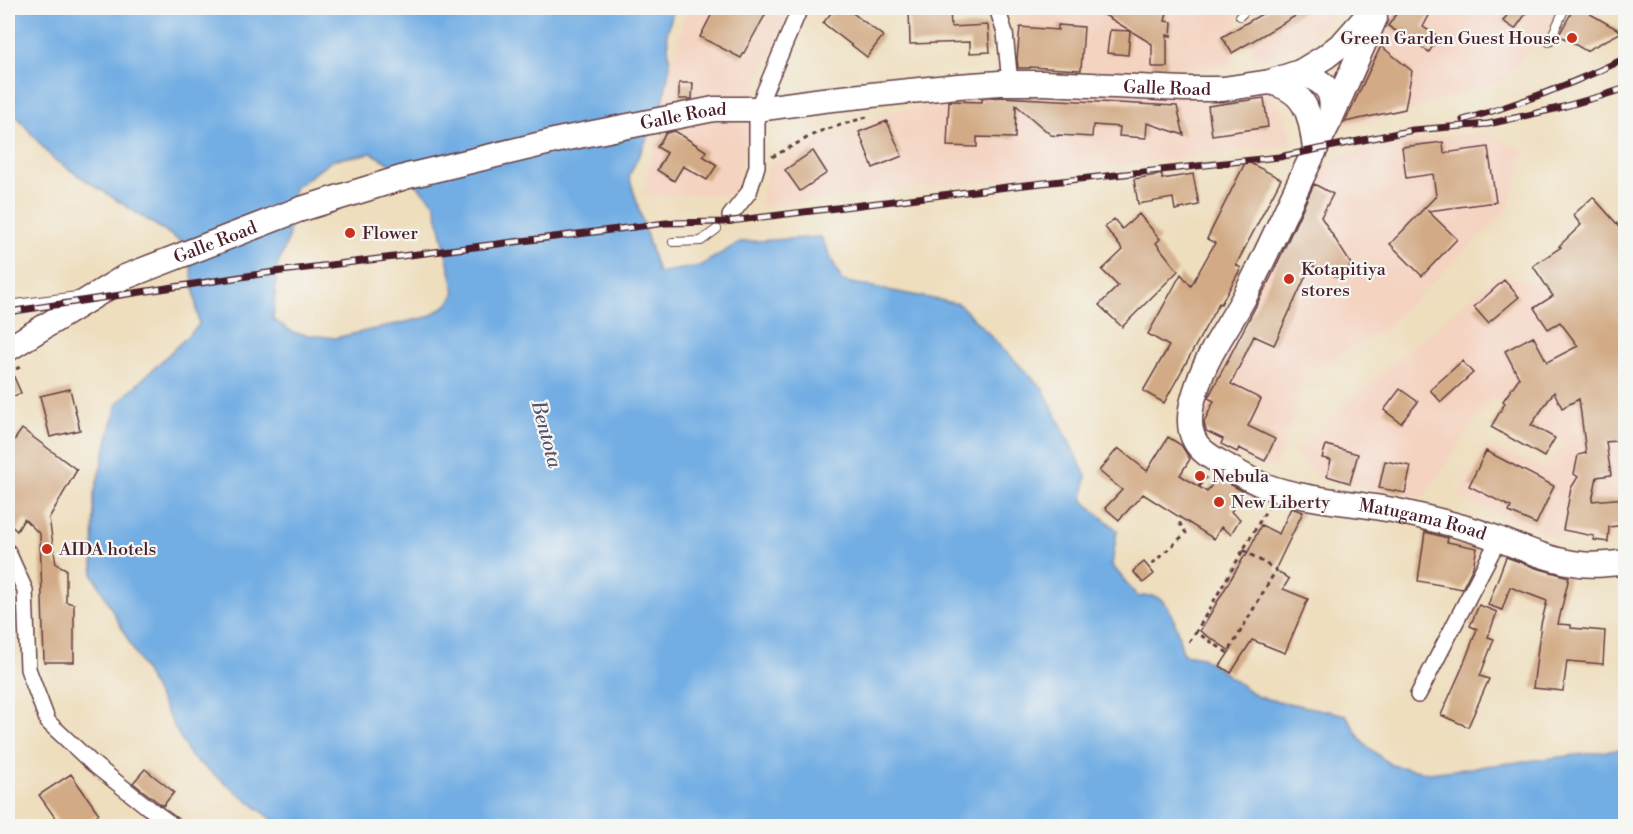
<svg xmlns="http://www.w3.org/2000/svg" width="1633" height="834" font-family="'Libre Bodoni',serif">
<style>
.built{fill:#f4d3c1}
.water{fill:#72ade3;stroke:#5e6687;stroke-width:1.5;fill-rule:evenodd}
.building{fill:#d2aa85}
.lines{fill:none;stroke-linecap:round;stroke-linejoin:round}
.service-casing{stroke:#633c41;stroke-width:10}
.minor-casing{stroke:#633c41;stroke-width:18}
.primary-casing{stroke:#633c41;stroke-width:27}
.trunk-casing{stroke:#633c41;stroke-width:27}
.path{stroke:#633c41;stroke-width:3;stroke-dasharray:4.5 4.5;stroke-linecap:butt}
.service{stroke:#fff;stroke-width:8}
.minor{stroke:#fff;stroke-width:15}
.primary{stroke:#fff;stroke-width:24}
.trunk{stroke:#fff;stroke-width:24}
.rail-casing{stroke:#4a1f2b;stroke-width:7}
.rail{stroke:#f6f6f2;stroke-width:4.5;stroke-dasharray:14;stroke-linecap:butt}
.poi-dot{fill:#c8321e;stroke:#f6f6f2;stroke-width:2}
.labels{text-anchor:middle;stroke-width:4.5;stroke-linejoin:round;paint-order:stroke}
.poi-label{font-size:18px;fill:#4a1f2b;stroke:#f6f6f2;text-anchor:start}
.street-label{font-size:18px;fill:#4a1f2b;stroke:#f6f6f2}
.water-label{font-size:20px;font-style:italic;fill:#58516b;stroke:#f6f6f2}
</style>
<rect width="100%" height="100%" fill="#f6f6f2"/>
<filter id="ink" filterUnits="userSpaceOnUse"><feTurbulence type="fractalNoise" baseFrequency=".0167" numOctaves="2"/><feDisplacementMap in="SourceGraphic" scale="12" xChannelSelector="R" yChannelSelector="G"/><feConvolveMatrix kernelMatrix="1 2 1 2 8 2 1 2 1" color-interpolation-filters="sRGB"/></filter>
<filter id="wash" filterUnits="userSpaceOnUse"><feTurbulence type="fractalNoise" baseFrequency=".008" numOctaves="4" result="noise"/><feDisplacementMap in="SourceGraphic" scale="24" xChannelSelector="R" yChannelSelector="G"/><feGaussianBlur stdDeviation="1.35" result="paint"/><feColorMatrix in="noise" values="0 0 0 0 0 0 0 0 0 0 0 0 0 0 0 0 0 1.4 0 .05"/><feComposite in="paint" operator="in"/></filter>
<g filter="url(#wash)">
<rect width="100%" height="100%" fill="#eedebe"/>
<path class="built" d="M 686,8 L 793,8 L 759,78 L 735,194 L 643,195 Z
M 1011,8 L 1239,8 L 1231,66 L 1105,73 L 1023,58 Z
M 1247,8 L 1339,8 L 1308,43 L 1253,63 Z
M 1394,8 L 1562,8 L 1555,20 L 1505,80 L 1371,122 L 1335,129 L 1347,93 Z
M 1272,87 L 1295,145 L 759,207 L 769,163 L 892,113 L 975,90 Z
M 1478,132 L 1526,151 L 1507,210 L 1385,329 L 1306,374 L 1275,469 L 1217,449 L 1197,413 L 1229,341 L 1325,163 L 1377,144 Z
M 1499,274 L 1564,291 L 1625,279 L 1625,539 L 1557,538 L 1457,497 L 1486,446 L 1546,469 L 1565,443 L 1491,396 L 1424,498 L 1320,479 L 1294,453 L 1339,409 Z"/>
<path class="water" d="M 8,8 L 674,8 L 667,34 L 670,65 L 662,107 L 629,176 L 658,273 L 700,266 L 740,242 L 821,237 L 842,281 L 959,304 L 1043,389 L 1086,476 L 1083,501 L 1117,530 L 1112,565 L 1138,597 C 1143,596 1148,595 1153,596 C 1174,600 1178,636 1183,654 L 1202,657 L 1258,697 L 1346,715 L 1363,743 L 1391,765 L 1430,773 L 1625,749 L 1625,826 L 281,826 L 190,756 L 93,574 L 94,494 L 117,404 L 199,325 L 188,246 L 53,159 L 8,106 ZM 372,153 L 403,171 L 435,204 L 455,293 L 447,305 L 428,317 L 335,338 L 294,333 L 273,319 L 277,267 L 288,240 L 294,188 L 333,160 Z"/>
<g id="blocks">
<path class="building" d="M 715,8 L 769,8 L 741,58 L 700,37 Z
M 835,8 L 846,8 L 883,36 L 867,57 L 823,23 Z
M 909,8 L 950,8 L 951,27 L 988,25 L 990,52 L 970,53 L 970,42 L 910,44 Z
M 1093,8 L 1168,8 L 1165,21 L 1172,22 L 1171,36 L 1167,35 L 1167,67 L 1152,67 L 1152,44 Z
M 1272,8 L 1309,8 L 1232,53 L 1222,37 Z
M 1400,8 L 1433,8 L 1423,27 L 1439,37 L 1429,52 L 1388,26 Z
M 1512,8 L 1530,8 L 1515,29 L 1503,21 Z
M 1574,8 L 1580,8 L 1622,32 L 1586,51 L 1559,35 Z
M 1058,25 L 1084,27 L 1081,70 L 1030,67 L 1030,68 L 1018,68 L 1017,59 L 1020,27 L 1058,30 Z
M 1110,30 L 1130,31 L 1128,55 L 1107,53 Z
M 1381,46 L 1412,71 L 1405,109 L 1345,122 Z
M 679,83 L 693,83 L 692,99 L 679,99 Z
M 1001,97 L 1177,106 L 1184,135 L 1147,123 L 1146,138 L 1119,136 L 1120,127 L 1093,125 L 1092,137 L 1058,135 L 1058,136 L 1051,135 L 1016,105 L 1015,138 L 977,137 L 977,147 L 947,146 L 949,101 L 982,102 L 982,99 Z
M 1264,98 L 1268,127 L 1212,135 L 1208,106 Z
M 887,121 L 902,156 L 873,168 L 859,132 Z
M 675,131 L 706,151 L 703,156 L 717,165 L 707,180 L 683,166 L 674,181 L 657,170 L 667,153 L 657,147 L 666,133 Z
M 1443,142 L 1444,153 L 1488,147 L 1496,202 L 1428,211 L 1457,239 L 1422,276 L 1390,244 L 1436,196 L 1433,174 L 1406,178 L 1402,147 Z
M 813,151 L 827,173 L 800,191 L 785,170 Z
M 1246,161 L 1281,179 L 1236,265 L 1241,268 L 1221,304 L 1219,303 L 1164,403 L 1143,391 L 1169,346 L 1148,334 L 1181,274 L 1191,286 L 1215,243 L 1207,239 Z
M 1162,174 L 1162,179 L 1193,174 L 1199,205 L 1175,210 L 1173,198 L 1138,204 L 1134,179 Z
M 1314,184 L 1333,194 L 1321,217 L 1351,264 L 1344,280 L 1311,265 L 1274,345 L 1254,336 L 1231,384 L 1261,399 L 1248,426 L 1275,439 L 1265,461 L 1239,448 L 1237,452 L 1221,444 L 1223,439 L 1206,431 L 1204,422 L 1214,401 L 1208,398 L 1271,277 Z
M 1593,197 L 1626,234 L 1626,310 L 1619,315 L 1626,324 L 1626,440 L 1606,442 L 1611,475 L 1597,477 L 1592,501 L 1626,498 L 1626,525 L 1609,527 L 1608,542 L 1594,540 L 1594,536 L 1563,530 L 1571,488 L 1578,477 L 1574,474 L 1578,455 L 1586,453 L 1579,399 L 1562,408 L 1554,392 L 1531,425 L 1555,438 L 1544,457 L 1491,427 L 1505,403 L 1503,401 L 1519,378 L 1505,351 L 1533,336 L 1547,362 L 1578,346 L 1560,322 L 1548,329 L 1534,308 L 1553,296 L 1533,266 L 1561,247 L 1559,246 L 1581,225 L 1573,215 Z
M 1139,214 L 1160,239 L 1156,243 L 1178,271 L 1122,327 L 1099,305 L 1118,286 L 1102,270 L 1123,250 L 1105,227 L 1114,219 L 1122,229 Z
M 1504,280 L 1519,297 L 1488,323 L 1474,307 Z
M 1462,361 L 1473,373 L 1441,402 L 1430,390 Z
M 8,363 L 21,393 L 8,399 Z
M 70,389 L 80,430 L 50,437 L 40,396 Z
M 1400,389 L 1418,402 L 1401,423 L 1384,410 Z
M 22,429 L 77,470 L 49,518 L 56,564 L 66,569 L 66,602 L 74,604 L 74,662 L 44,662 L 40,534 L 24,519 L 17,531 L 8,523 L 8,449 Z
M 1168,437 L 1181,445 L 1190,459 L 1180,475 L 1207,492 L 1217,477 L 1244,492 L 1231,512 L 1240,519 L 1231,534 L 1221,527 L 1214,539 L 1143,494 L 1119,520 L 1105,508 L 1122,490 L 1099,471 L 1118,448 L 1147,471 Z
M 1326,445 L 1358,454 L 1350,483 L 1327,476 L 1331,460 L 1322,458 Z
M 1486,451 L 1554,486 L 1536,524 L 1509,512 L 1511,507 L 1469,486 Z
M 1385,461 L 1411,466 L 1405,493 L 1379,488 Z
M 1291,508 L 1303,512 L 1275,570 L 1289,579 L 1283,589 L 1308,599 L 1285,653 L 1252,640 L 1231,673 L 1220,666 L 1230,651 L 1200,631 L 1245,555 L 1246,556 L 1261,525 L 1279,534 Z
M 1425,532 L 1448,538 L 1447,542 L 1477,548 L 1473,567 L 1462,589 L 1418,581 Z
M 1506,557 L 1536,568 L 1569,577 L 1558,624 L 1571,625 L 1571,628 L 1605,631 L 1603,664 L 1567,661 L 1563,691 L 1533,688 L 1541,624 L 1547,601 L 1510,587 L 1502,610 L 1488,605 Z
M 1144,562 L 1154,574 L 1143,583 L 1133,571 Z
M 1479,605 L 1497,612 L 1488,637 L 1494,639 L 1480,676 L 1489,679 L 1468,727 L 1441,715 L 1462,668 L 1477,629 L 1470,626 Z
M 145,769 L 174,792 L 163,806 L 133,783 Z
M 71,774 L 99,814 L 80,826 L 61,826 L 39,795 Z"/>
</g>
</g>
<g filter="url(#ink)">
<use href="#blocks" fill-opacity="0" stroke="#633c41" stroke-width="1.5"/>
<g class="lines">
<g class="service-casing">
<path id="service" d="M 1240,16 L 1248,8
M 1549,42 L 1565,8
M 673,242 L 701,241 L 717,229
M 8,305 L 77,296"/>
</g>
<g class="minor-casing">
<path id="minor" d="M 997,8 L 1005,33 L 1010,83
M 730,216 L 749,192 L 757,166 L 757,109 L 800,8
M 8,552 L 25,590 L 28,669 L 48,722 L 92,763 L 149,808 L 174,826
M 1418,695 L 1498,540"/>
</g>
<g class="primary-casing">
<g id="primary">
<path id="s1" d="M 1300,72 C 1326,83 1336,90 1330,120 C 1301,176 1276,235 1247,292 C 1232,322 1208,352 1198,384 C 1192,401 1185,424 1195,441 C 1201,453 1216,460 1227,466 C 1239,473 1250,480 1263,485 C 1306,501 1353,502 1397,511 C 1424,517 1450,523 1476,531 C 1510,542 1544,560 1580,564 C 1595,566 1611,564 1626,562"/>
<path d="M 1270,82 C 1307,91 1310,114 1315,148"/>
</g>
</g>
<g class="trunk-casing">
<g id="trunk">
<path d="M 1330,120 L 1375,18"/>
<path id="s2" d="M 8,349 L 125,277 L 298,210 L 408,176 L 563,139 L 714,109 L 757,109 L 823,100 L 958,86 L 1000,83 L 1043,83 L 1185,89 L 1223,89 L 1270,82 L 1300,72 L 1325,57 L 1343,43 L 1374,8"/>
</g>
</g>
<path class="path" d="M 772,157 L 818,132 L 870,116
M 8,373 L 22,366
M 1199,487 L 1206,477
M 1243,550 L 1276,570 L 1228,653 L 1196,632 L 1268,507
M 1152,564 L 1186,533 L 1180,524 L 1181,518
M 1189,642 L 1196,632
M 425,826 L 433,823 L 443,826"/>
<use href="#service" class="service"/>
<use href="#minor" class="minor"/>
<use href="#primary" class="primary"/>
<use href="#trunk" class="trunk"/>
<g class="rail-casing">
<path id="rail" d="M 1463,120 C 1519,104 1573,84 1626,58
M 8,312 L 274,272 L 666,223 L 723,222 L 1007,187 L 1279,157 L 1413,130 L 1488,124 L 1559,108 L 1601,96 L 1626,88"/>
</g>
<use href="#rail" class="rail"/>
</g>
</g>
<g class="poi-dot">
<circle cx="1572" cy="38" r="6"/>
<circle cx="350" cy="233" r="6"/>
<circle cx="1289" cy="279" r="6"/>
<circle cx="1200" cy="476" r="6"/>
<circle cx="1219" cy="502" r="6"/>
<circle cx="47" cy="549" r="6"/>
</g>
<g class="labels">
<g class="poi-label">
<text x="1560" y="44" text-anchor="end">Green Garden Guest House</text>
<text x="362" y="239">Flower</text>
<text x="1301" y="275">Kotapitiya<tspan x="1301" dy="21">stores</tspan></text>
<text x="1212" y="482">Nebula</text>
<text x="1231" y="508">New Liberty</text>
<text x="59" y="555">AIDA hotels</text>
</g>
<g class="street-label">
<text dy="6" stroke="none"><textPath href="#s2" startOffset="1206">Galle Road</textPath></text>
<text dy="6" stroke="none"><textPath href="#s2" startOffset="720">Galle Road</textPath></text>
<text dy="6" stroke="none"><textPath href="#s2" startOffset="234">Galle Road</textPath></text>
<text dy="6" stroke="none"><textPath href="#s1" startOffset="664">Matugama Road</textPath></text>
</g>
<g class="water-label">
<text transform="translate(547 434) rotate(75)" y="7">Bentota</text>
</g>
</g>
<rect width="1633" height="834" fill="none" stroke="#f6f6f2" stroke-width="30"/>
</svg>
